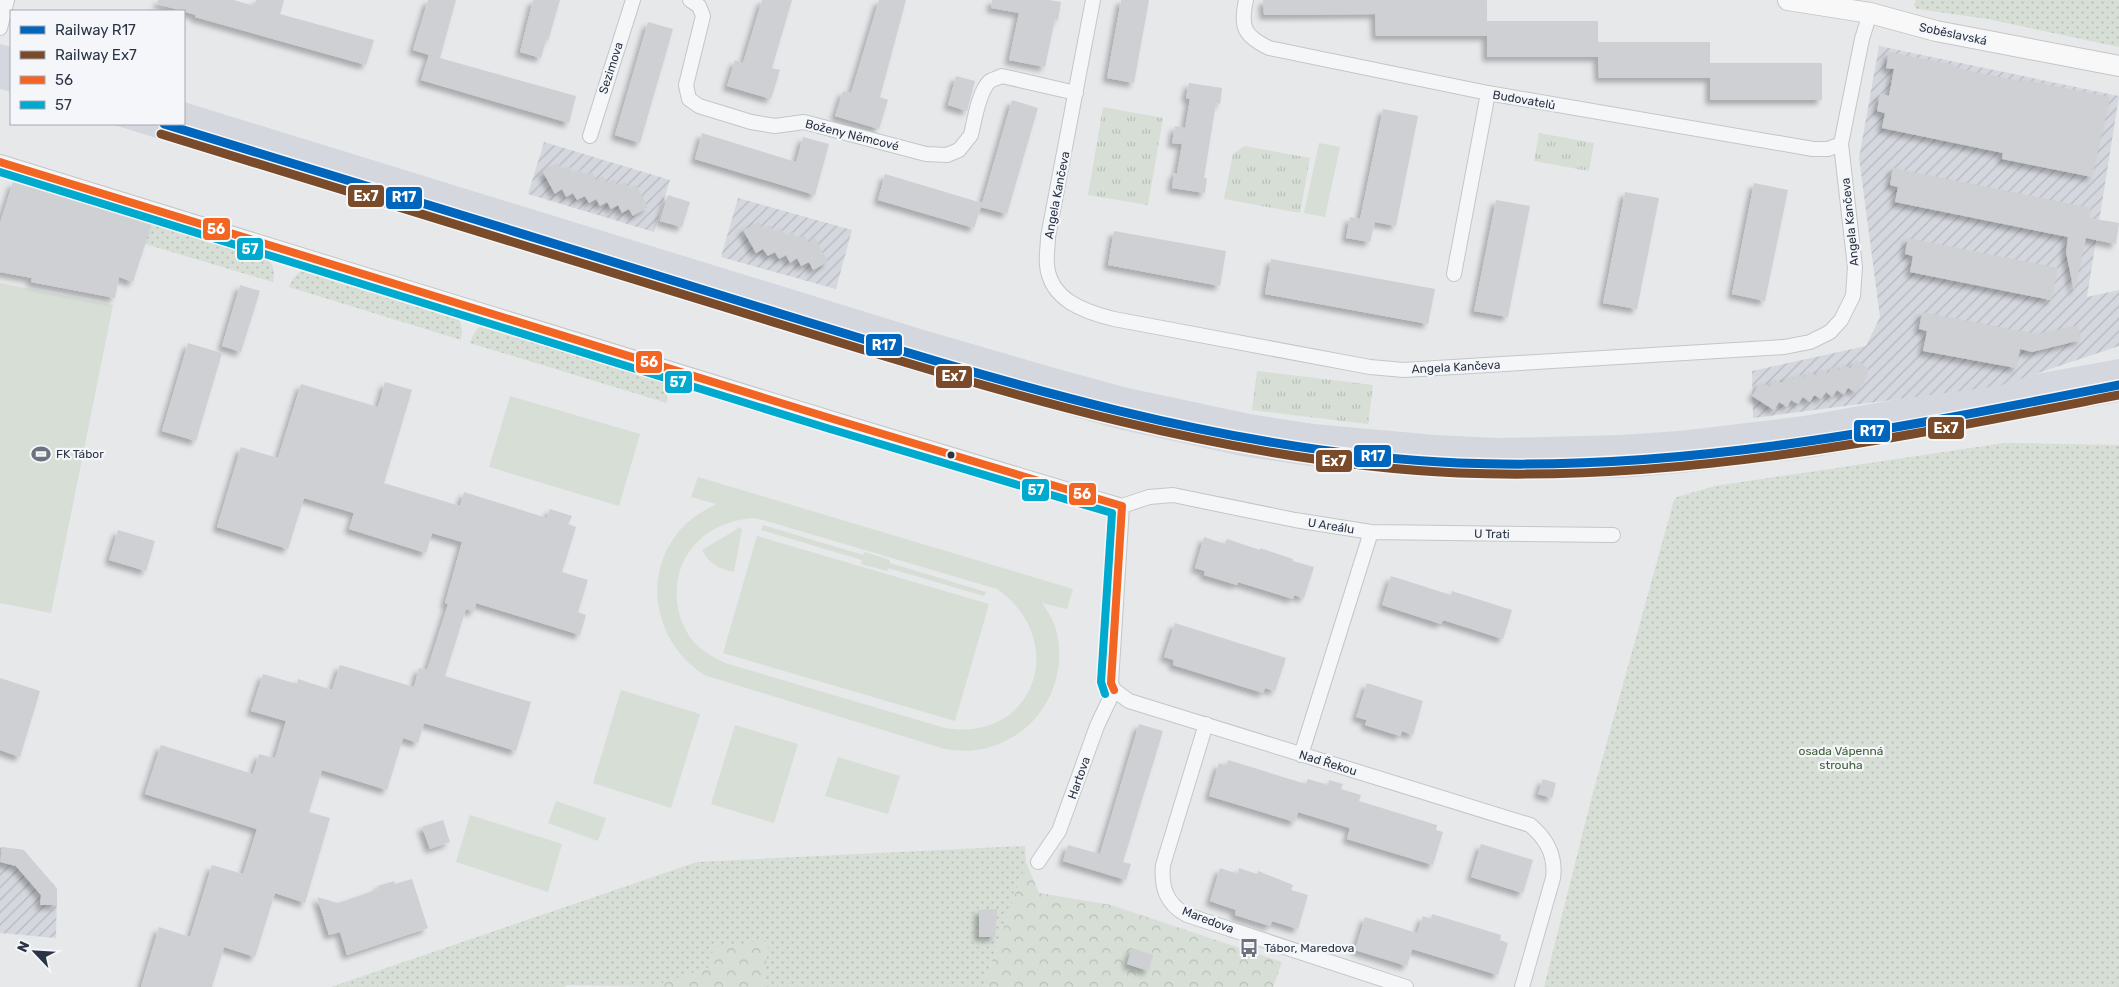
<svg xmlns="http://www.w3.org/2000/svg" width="2119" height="987" font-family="Rubik,sans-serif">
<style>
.built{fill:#d4d7dd}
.industrial{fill:url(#industrial-furrows)}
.grass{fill:url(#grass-dots)}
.forest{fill:url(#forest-crowns)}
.park{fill:url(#park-tufts)}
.pitch{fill:#d6ded6;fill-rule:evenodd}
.building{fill:#ced0d3;filter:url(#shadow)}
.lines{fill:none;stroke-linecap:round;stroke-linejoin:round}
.minor-casing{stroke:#c4c6c8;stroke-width:16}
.secondary-casing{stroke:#c4c6c8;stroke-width:22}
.minor{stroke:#f5f6f7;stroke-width:14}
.secondary{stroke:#f8f8f8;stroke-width:20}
.bus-1-casing{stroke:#f4f6f9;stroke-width:11}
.bus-2-casing{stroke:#f4f6f9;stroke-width:11}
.bus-1{stroke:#f26522;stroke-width:8}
.bus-2{stroke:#00a9ce;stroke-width:8}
.rail-1-casing{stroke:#f4f6f9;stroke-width:12}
.rail-2-casing{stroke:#f4f6f9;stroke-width:12}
.rail-1{stroke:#0065bd;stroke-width:9}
.rail-2{stroke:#7a4b2a;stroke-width:9}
.bus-dot{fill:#2b3445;stroke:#f4f6f9;stroke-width:2}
.labels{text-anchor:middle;stroke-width:4.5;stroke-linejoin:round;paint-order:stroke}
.street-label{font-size:12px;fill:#2b3445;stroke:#f4f6f9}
.poi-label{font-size:12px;fill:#2b3445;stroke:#f4f6f9;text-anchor:start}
.park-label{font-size:12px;fill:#3f6138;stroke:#f4f6f9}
.line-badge{stroke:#f4f6f9;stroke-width:2}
.badge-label{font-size:14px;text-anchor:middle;font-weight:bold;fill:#fff}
</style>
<defs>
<pattern id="industrial-furrows" width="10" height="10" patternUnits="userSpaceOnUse" patternTransform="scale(1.25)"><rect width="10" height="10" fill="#d4d7dd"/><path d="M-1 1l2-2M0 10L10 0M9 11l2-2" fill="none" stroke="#b6b9bf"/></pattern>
<pattern id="grass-dots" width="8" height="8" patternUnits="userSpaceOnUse" patternTransform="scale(1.25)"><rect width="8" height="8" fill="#d6ded6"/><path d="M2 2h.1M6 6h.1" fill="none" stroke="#b8bfb9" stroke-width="1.8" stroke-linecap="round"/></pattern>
<pattern id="forest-crowns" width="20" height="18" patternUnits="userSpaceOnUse" patternTransform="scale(1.25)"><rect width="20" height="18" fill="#d6ded6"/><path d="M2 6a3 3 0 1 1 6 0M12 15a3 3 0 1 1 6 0" fill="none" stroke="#b8bfb9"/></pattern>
<pattern id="park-tufts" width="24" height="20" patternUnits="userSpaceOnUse" patternTransform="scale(1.25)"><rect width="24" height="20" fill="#d6ded6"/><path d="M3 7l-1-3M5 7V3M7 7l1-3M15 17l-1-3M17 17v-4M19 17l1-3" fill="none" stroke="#b8bfb9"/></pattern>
<filter id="shadow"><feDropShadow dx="-4.5" dy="4.5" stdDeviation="2.5" flood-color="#0004"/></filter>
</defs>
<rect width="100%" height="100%" fill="#e6e8ea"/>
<path class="built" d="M 0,44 L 11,47 L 11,92 L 0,89 Z
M 184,102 L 924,330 L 1062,370 L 1128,388 L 1250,414 L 1314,424 L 1436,435 L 1499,438 L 1620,435 L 1679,431 L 1804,416 L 2119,359 L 2119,402 L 1810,458 L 1683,473 L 1622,478 L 1498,480 L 1434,477 L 1309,466 L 1242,456 L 1118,429 L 912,371 L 111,124 L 184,124 Z"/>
<path class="industrial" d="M 1879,46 L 2119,96 L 2087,297 L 2119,290 L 2119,346 L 1999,386 L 1753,418 L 1752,371 L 1866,346 L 1880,317 L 1859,158 Z
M 544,142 L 670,180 L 654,232 L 528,194 Z
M 738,198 L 852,230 L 836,289 L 721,257 Z
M 0,847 L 23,850 L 57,888 L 56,938 L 0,933 Z"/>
<path class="grass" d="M 1916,0 L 2119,0 L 2119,47 L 1988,19 L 1917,9 L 1914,5 Z
M 137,213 L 261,253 C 272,261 276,269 273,282 L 145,244 L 151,223 L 135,218 Z
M 314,268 L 449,309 C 461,316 463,327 461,340 L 289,287 C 294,275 300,269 314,268 Z
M 487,323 L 647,370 C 663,376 668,386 667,403 L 470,343 C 474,333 476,327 487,323 Z
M 2004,443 L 2119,445 L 2119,987 L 1544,987 L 1591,800 L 1674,500 L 1677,497 L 1715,486 Z
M 1025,846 L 1026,862 L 983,987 L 763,987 L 768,940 L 708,968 L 651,987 L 568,985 L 564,987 L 331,987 L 697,862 Z"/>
<path class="forest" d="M 1026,862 L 1039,893 L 1111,905 L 1282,962 L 1273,987 L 983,987 Z
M 769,940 L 763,987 L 651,987 L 708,968 L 714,947 Z"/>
<path class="park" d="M 1103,107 L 1163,118 L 1148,205 L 1088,195 Z
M 1539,133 L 1594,143 L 1589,171 L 1534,161 Z
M 1244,146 L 1310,158 L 1300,213 L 1224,199 L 1233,154 Z
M 1257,371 L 1373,385 L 1368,424 L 1252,410 Z"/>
<path class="pitch" d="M 1319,143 L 1340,147 L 1325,217 L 1304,213 Z
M 0,283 L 113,305 L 51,613 L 0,603 Z
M 510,396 L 640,434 L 619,506 L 489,467 Z
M 698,477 L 1073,589 L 1067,609 L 1042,603 C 1047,610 1052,618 1055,626 C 1071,677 1041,733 990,747 C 975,752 960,751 945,749 L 704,675 C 655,643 640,575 681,529 C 691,518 703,511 716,504 L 691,497 ZM 752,518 L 763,520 L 997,589 C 1070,640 1035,743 945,728 L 725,663 C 715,658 707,654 699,647 C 672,623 669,576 692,548 C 706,530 729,520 752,518 Z
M 763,525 L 863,555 L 865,552 L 890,560 L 890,563 L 986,592 L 984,596 L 888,568 L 887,571 L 861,564 L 862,560 L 761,530 Z
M 738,527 L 742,529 L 734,572 C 720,569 709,564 702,550 L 736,530 Z
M 757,536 L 989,604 L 955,721 L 723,653 Z
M 621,690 L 700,714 L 671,808 L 593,783 Z
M 735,725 L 798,744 L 774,823 L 711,804 Z
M 838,757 L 900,776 L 888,814 L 825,796 Z
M 556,801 L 606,818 L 598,841 L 548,823 Z
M 470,815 L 562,844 L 548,892 L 456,862 Z"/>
<path class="building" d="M 158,0 L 234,0 L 254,6 L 256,0 L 284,0 L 280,14 L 374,40 L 366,65 L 195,17 L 196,15 L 158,4 Z
M 428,0 L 456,0 L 440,58 L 413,50 Z
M 533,0 L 560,0 L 548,41 L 546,40 L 541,58 L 520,52 Z
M 762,0 L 792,0 L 772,68 L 780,70 L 771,99 L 727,86 L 735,60 L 743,63 Z
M 879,0 L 906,0 L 880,97 L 888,100 L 879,129 L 835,116 L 843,91 L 851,93 Z
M 992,0 L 1049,0 L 1061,2 L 1058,20 L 1055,19 L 1045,67 L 1009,60 L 1019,13 L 991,8 Z
M 1121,0 L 1149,0 L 1134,83 L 1107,78 Z
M 1263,0 L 1487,0 L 1487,21 L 1598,21 L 1598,42 L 1710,42 L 1710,63 L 1822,63 L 1822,100 L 1710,100 L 1710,78 L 1599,78 L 1598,57 L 1487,57 L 1487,36 L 1376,36 L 1375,14 L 1264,15 Z
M 648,22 L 673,29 L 640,143 L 615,135 Z
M 1889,52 L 1955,65 L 1954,67 L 1979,73 L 2020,81 L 2020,79 L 2110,97 L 2092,177 L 2002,159 L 2003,153 L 1882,128 L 1885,113 L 1877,111 L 1880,94 L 1889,96 L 1894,69 L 1886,68 Z
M 429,55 L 576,96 L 569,123 L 421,80 Z
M 956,76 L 975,81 L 967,111 L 948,105 Z
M 1189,83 L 1222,88 L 1220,104 L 1216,103 L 1204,178 L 1207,178 L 1205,193 L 1172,188 L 1174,173 L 1177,173 L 1182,144 L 1172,143 L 1175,126 L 1185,128 L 1190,99 L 1186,98 Z
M 1012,100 L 1038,108 L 1007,214 L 981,207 Z
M 1383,109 L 1418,116 L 1396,226 L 1375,222 L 1370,242 L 1346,238 L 1350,217 L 1360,219 Z
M 702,133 L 796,162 L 803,137 L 829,144 L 815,195 L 695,159 Z
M 558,163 L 562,170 L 569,166 L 573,173 L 580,169 L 584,176 L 592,172 L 596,180 L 603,176 L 607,183 L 614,179 L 618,186 L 625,182 L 629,189 L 636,185 L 648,207 L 633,216 L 629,209 L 622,213 L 618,205 L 611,209 L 607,202 L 600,206 L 596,199 L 589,203 L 585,196 L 577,200 L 573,193 L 566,197 L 562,189 L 555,194 L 543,172 Z
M 1893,168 L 2091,208 L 2089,218 L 2119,223 L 2116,244 L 2086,238 L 2074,291 L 2066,252 L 2068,237 L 1895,202 L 1898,187 L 1890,185 Z
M 885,174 L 982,203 L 974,228 L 878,200 Z
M 13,182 L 152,223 L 133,282 L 119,277 L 115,298 L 31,282 L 32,278 L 0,272 L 0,223 Z
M 1754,183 L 1788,190 L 1765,301 L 1732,294 Z
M 1625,192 L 1659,198 L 1637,309 L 1603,303 Z
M 668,195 L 690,202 L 682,227 L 660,221 Z
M 1496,200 L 1530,206 L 1508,317 L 1474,311 Z
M 759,222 L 763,229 L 770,225 L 774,232 L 781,228 L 785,236 L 793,232 L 796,239 L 804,235 L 808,242 L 815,238 L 828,262 L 813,270 L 809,262 L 801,266 L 797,258 L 790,263 L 786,255 L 779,259 L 775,252 L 768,256 L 763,249 L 756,253 L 743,230 Z
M 1114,231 L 1226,251 L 1220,286 L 1108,265 Z
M 1908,238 L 2058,268 L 2051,300 L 1910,272 L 1913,256 L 1905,254 Z
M 1271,259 L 1435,289 L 1428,324 L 1265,294 Z
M 240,285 L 260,291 L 241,352 L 222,346 Z
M 1922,312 L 2036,334 L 2078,325 L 2081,340 L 2032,352 L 2020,349 L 2016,368 L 1923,351 L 1927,331 L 1919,329 Z
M 188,343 L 222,353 L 196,441 L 162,431 Z
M 1856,360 L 1869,369 L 1855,392 L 1848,388 L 1844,395 L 1837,390 L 1832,397 L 1826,392 L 1821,399 L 1814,395 L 1810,402 L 1803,397 L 1798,404 L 1791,400 L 1787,407 L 1779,402 L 1774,410 L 1752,396 L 1761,382 L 1769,387 L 1775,379 L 1782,383 L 1787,376 L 1793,380 L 1798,374 L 1805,378 L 1809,371 L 1816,376 L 1821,369 L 1828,373 L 1832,367 L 1839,371 L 1843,364 L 1850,369 Z
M 385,382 L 412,390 L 384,483 L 460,506 L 464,492 L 547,518 L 550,509 L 572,516 L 568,524 L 576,527 L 562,572 L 588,580 L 578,612 L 586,615 L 580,635 L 476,603 L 474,612 L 466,609 L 445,676 L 531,702 L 516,751 L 424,723 L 418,743 L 403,738 L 387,790 L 322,770 L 309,812 L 330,818 L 305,903 L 275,893 L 255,957 L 224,947 L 212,987 L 141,987 L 159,927 L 190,937 L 212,865 L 243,874 L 257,829 L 145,794 L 161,745 L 253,774 L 259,754 L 275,758 L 286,721 L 251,711 L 263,674 L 297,684 L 298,679 L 332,690 L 340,665 L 414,687 L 419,668 L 427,670 L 448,604 L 445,603 L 462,542 L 432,533 L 426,553 L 349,529 L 354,513 L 304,498 L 288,549 L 217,527 L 241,447 L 278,458 L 301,384 L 378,407 Z
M 118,530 L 155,541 L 146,571 L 109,560 Z
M 1204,537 L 1225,544 L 1227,539 L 1260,550 L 1260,548 L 1293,559 L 1293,561 L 1314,567 L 1304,598 L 1294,595 L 1293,599 L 1238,582 L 1237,585 L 1204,575 L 1205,571 L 1195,568 Z
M 1391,576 L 1451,595 L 1452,591 L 1512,610 L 1503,639 L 1443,620 L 1441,624 L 1382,605 Z
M 1175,623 L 1286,658 L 1275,691 L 1265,688 L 1263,693 L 1173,665 L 1174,660 L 1164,657 Z
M 0,678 L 40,691 L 20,757 L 0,750 Z
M 1367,683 L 1423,701 L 1413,735 L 1402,731 L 1400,736 L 1365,725 L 1367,720 L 1356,717 Z
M 1139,724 L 1163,731 L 1123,862 L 1131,864 L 1126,880 L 1063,861 L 1068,845 L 1100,854 Z
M 1228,760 L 1306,784 L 1308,779 L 1328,785 L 1329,780 L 1343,784 L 1341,789 L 1361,795 L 1359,801 L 1437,825 L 1436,830 L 1443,832 L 1433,865 L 1347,839 L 1350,828 L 1298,812 L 1295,822 L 1209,796 L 1219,763 L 1226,766 Z
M 1543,779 L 1556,783 L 1552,798 L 1538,794 Z
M 443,820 L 450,842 L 430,849 L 422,827 Z
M 1481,844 L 1533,860 L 1523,893 L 1471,877 Z
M 2,847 L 24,850 L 57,889 L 57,905 L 40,905 L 41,895 L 16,866 L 0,862 Z
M 1220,868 L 1238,874 L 1239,868 L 1257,874 L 1258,871 L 1293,885 L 1291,890 L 1308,895 L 1298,929 L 1272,921 L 1270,926 L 1235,915 L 1236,910 L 1210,901 Z
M 412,879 L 428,928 L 347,955 L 340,932 L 329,935 L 317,897 L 338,903 L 379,889 L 378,886 L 394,881 L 395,884 Z
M 997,909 L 995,937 L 979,937 L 979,910 Z
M 1432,914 L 1501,935 L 1500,940 L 1508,943 L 1498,975 L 1412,949 L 1407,966 L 1355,950 L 1365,917 L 1417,933 L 1423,916 L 1431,919 Z
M 1132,948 L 1153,955 L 1148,971 L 1127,964 Z"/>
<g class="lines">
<g class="minor-casing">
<path id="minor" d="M 690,0 L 699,6 L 703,16 L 686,85 L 689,99 L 699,106 L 751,122 L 775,126 L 804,122 L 926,154 L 947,155 L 959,150 L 971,135 C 974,122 979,90 990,81 C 993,79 998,78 1002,76 L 1076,93
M 1093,0 L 1048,237 C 1048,246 1046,256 1047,265 C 1050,300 1085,312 1114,319 L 1370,367 L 1404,370 L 1784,347 L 1810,342 L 1830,332 L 1841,320 L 1853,296 L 1855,267 L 1841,144 L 1862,39 L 1870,13
M 1246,0 C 1240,27 1244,36 1269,48 L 1488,93 L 1813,149 L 1828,149 L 1841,144
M 0,28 L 7,0
M 590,136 L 633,0
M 0,162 L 833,419 L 1122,506
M 1454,274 L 1488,93
M 1122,506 L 1111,683 L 1114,690 L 1129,701 L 1530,825 C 1547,839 1556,856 1553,878 L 1522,987
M 1122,506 L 1149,497 L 1173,495 L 1295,520 L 1371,532 L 1613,535
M 1206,724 L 1163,865 C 1161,887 1166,904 1187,915 L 1406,987
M 1301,755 L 1371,532
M 1038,862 L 1059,831 L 1097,726 L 1114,690"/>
</g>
<g class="secondary-casing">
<path id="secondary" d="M 1788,0 L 1870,13 L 1936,31 L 2119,66"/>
</g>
<use href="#minor" class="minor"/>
<use href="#secondary" class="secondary"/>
<g class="bus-1-casing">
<path id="bus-1" d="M 0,162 L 833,419 L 1122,506 L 1111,683 L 1114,690"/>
</g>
<g class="bus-2-casing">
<path id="bus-2" d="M 0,172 L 830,429 L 1112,513 L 1101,682 L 1105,694"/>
</g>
<use href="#bus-1" class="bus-1"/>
<use href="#bus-2" class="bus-2"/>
<g class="rail-1-casing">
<path id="rail-1" d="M 164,124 C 363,185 563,246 762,308 C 989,378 1220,452 1459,463 C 1687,472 1898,428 2119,385"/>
</g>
<g class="rail-2-casing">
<path id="rail-2" d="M 161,134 C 361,195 561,256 760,318 C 988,388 1219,462 1458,473 C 1686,482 1897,438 2119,395"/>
</g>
<use href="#rail-1" class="rail-1"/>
<use href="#rail-2" class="rail-2"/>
</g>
<defs>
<g id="stadium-bare" transform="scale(1.5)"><path d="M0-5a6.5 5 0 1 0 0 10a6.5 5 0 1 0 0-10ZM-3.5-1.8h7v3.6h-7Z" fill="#6c737f" stroke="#f4f6f9" stroke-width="2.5" paint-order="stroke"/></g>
<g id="bus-bare" transform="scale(1.5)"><path d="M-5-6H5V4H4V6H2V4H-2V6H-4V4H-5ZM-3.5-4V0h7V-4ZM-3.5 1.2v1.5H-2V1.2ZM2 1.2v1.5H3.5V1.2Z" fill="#6c737f" stroke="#f4f6f9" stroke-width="2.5" paint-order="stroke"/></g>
</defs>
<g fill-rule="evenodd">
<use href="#stadium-bare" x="41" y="454"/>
<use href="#bus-bare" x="1249" y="948"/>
</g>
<circle class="bus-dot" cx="951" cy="455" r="4.5"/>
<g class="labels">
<g class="street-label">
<text transform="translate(1953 34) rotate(12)" y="4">Soběslavská</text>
<text transform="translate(611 68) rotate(-72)" y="4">Sezimova</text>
<text transform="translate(1524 100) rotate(10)" y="4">Budovatelů</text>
<text transform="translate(852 135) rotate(14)" y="4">Boženy Němcové</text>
<text transform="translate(1057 195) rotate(-79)" y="4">Angela Kančeva</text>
<text transform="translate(1850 222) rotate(-96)" y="4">Angela Kančeva</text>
<text transform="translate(1456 367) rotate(-3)" y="4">Angela Kančeva</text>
<text transform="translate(1331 526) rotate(9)" y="4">U Areálu</text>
<text transform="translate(1492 534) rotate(1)" y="4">U Trati</text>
<text transform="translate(1328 763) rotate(17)" y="4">Nad Řekou</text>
<text transform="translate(1079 778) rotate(-70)" y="4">Hartova</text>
<text transform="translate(1208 920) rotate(21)" y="4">Maredova</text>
</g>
<g class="poi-label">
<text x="56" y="458">FK Tábor</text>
<text x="1264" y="952">Tábor, Maredova</text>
</g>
<g class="park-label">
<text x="1841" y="755">osada Vápenná<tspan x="1841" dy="14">strouha</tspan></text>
</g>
</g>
<g class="line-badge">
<rect x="347" y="184" width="38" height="24" rx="5" fill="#7a4b2a"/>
<rect x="385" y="186" width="38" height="24" rx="5" fill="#0065bd"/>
<rect x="202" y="217" width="29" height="24" rx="5" fill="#f26522"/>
<rect x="236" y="237" width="28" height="24" rx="5" fill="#00a9ce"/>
<rect x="865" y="333" width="38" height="24" rx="5" fill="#0065bd"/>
<rect x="635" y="350" width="28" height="24" rx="5" fill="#f26522"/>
<rect x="935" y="365" width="38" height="24" rx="5" fill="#7a4b2a"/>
<rect x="664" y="370" width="29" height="24" rx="5" fill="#00a9ce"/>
<rect x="1927" y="416" width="38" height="24" rx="5" fill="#7a4b2a"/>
<rect x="1853" y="419" width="38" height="24" rx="5" fill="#0065bd"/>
<rect x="1353" y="444" width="39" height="24" rx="5" fill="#0065bd"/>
<rect x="1315" y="449" width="38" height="24" rx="5" fill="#7a4b2a"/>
<rect x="1021" y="478" width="29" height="24" rx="5" fill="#00a9ce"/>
<rect x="1068" y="482" width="29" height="24" rx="5" fill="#f26522"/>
</g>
<g class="badge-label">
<text x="366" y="201">Ex7</text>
<text x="404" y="202">R17</text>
<text x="216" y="234">56</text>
<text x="250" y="254">57</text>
<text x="884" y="350">R17</text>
<text x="649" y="367">56</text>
<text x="954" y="381">Ex7</text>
<text x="678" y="387">57</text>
<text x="1946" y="433">Ex7</text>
<text x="1872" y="436">R17</text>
<text x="1373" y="461">R17</text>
<text x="1334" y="466">Ex7</text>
<text x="1036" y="495">57</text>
<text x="1082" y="499">56</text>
</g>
<rect x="10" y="10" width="175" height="115" fill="#f4f6f9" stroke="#a4a8b1"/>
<rect x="20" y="26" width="25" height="8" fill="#0065bd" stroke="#a4a8b1"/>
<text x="55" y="35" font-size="15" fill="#2b3445">Railway R17</text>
<rect x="20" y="51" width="25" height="8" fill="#7a4b2a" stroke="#a4a8b1"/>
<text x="55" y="60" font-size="15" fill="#2b3445">Railway Ex7</text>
<rect x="20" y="76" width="25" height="8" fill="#f26522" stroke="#a4a8b1"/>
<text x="55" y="85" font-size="15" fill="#2b3445">56</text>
<rect x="20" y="101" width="25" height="8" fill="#00a9ce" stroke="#a4a8b1"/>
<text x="55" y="110" font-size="15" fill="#2b3445">57</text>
<g transform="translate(35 952) rotate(295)" stroke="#f4f6f9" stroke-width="4" paint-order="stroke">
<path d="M0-4L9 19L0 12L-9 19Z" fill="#2b3445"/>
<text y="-8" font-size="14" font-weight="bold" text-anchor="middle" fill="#2b3445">N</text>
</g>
</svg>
